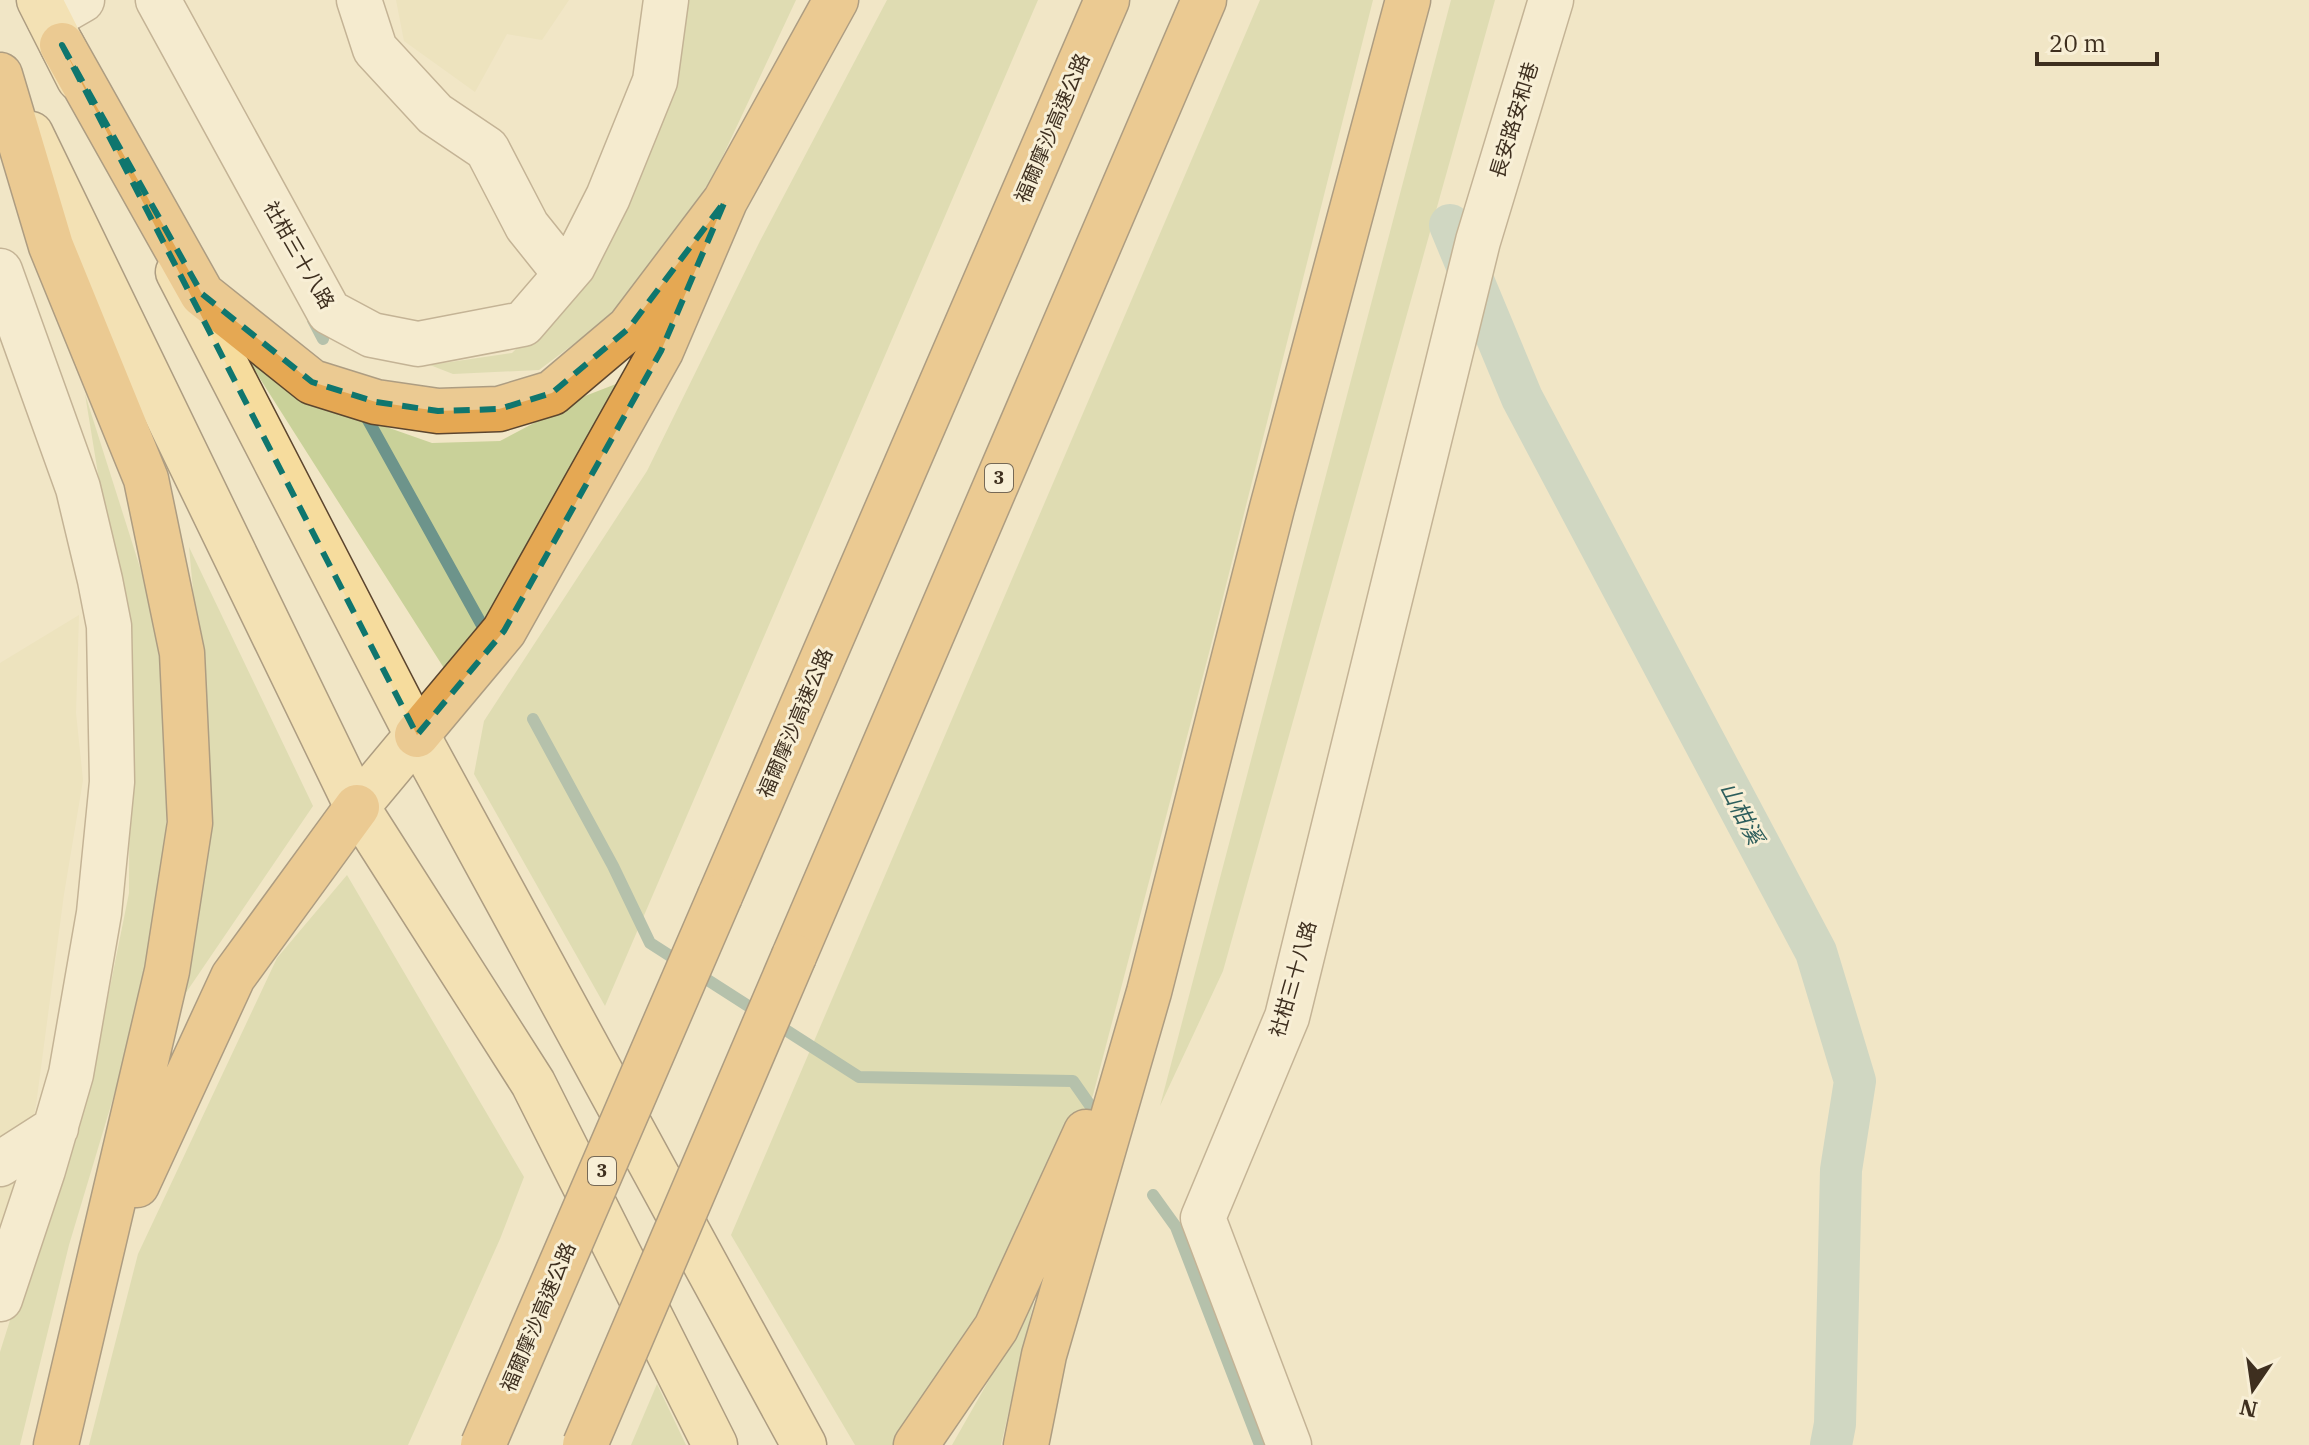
<svg xmlns="http://www.w3.org/2000/svg" width="2309" height="1445" font-family="'IBM Plex Serif','Noto Sans TC',serif">
<style>
.farmland{fill:#e8e0b3}
.green{fill:#c9d199}
.lines{fill:none;stroke-linecap:round;stroke-linejoin:round}
.stream{stroke:#6d948b;stroke-width:12}
.canal{stroke:#a8c5bd;stroke-width:42}
.minor-casing{stroke:#8e775a;stroke-width:47}
.major-casing{stroke:#5c452e;stroke-width:47}
.highway-casing{stroke:#5c452e;stroke-width:47}
.minor{stroke:#fbf2da;stroke-width:44}
.major{stroke:#f6dc9d;stroke-width:44}
.highway{stroke:#e5a853;stroke-width:44}
.highway-bridge-casing{stroke:#5c452e;stroke-width:47;stroke-linecap:butt}
.highway-bridge{stroke:#e5a853;stroke-width:44}
.marked{fill:none;stroke:#0f766e;stroke-width:6;stroke-dasharray:16 10;stroke-linejoin:round}
.labels{text-anchor:middle;stroke-width:6;stroke-linejoin:round;paint-order:stroke}
.shield{fill:#f8efd6;stroke:#766956;stroke-width:2}
.shield-label{font-size:18px;font-weight:bold;fill:#3e2f1f}
.street-label{font-size:20px;fill:#3e2f1f;stroke:#f8efd6}
.water-label{font-size:22px;font-style:italic;fill:#2d5e5c;stroke:#f8efd6}
</style>
<rect width="100%" height="100%" fill="#f1e6c6"/>
<path class="farmland" d="M 396,0 L 569,0 L 542,40 L 507,34 L 475,92 L 404,41 Z
M 79,615 L 76,713 L 83,780 L 64,894 L 36,1105 L 15,1212 L 0,1255 L 0,663 Z"/>
<path class="green" d="M 683,0 L 796,0 L 713,177 L 619,310 L 539,370 L 453,374 L 430,365 L 512,353 L 591,276 Z
M 887,0 L 1038,0 L 605,1006 L 474,774 L 484,721 L 647,471 L 760,241 Z
M 1260,0 L 1373,0 L 1210,649 L 1093,1095 L 1000,1292 L 898,1445 L 855,1445 L 731,1235 Z
M 1451,0 L 1495,0 L 1223,971 L 1160,1106 Z
M 243,352 L 358,417 L 432,443 L 500,441 L 585,396 L 629,379 L 496,605 L 449,676 Z
M 85,394 L 156,618 L 169,788 L 156,955 L 69,1245 L 20,1445 L 0,1445 L 0,1352 L 101,1032 L 129,893 L 130,670 Z
M 189,547 L 313,806 L 181,1000 L 203,698 Z
M 347,875 L 524,1177 L 500,1239 L 408,1445 L 89,1445 L 138,1254 L 277,958 Z
M 1034,1301 L 1001,1445 L 952,1445 Z
M 657,1384 L 686,1445 L 631,1445 Z"/>
<g class="lines">
<path class="stream" d="M 313,320 L 323,339
M 363,411 L 488,636
M 533,719 L 613,866 L 650,943 L 859,1077 L 1073,1081 L 1094,1111
M 1153,1195 L 1176,1227 L 1260,1445"/>
<path class="canal" d="M 1450,225 L 1522,398 L 1816,952 L 1855,1081 L 1841,1170 L 1835,1424 L 1831,1445"/>
<g class="minor-casing">
<path id="minor" d="M 158,0 L 329,312 L 372,335 L 418,344 L 523,324 L 573,266 L 608,197 L 655,81 L 666,0
M 359,0 L 375,49 L 435,114 L 487,149 L 527,226 L 555,261 L 573,266
M 49,19 L 82,0
M 0,271 L 78,488 L 100,580 L 109,626 L 112,782 L 99,913 L 71,1074 L 43,1170 L 0,1299
M 0,1164 L 56,1128
M 1289,1445 L 1203,1218 L 1287,1017 L 1478,241 L 1551,0"/>
</g>
<g class="major-casing">
<path id="major" d="M 39,0 L 79,79
M 31,134 L 357,807 L 533,1083 L 715,1445
M 178,272 L 417,735 L 804,1445
M 357,807 L 417,735"/>
</g>
<g class="highway-casing">
<path id="highway" d="M 62,45 L 202,294 L 312,382 L 376,402 L 438,411 L 499,409 L 552,393 L 629,328 L 725,201
M 0,75 L 51,246 L 146,479 L 182,653 L 190,823 L 167,971 L 56,1445
M 417,735 L 504,631 L 661,351 L 725,201 L 836,0
M 720,896 L 1107,0
M 794,956 L 1204,0
M 137,1185 L 233,977 L 357,807
M 916,1445 L 996,1328 L 1086,1132
M 1026,1445 L 1044,1355 L 1149,992 L 1272,508 L 1408,0"/>
</g>
<use href="#minor" class="minor"/>
<use href="#major" class="major"/>
<use href="#highway" class="highway"/>
<g class="highway-bridge-casing">
<path id="highway-bridge" d="M 483,1445 L 720,896
M 585,1445 L 794,956"/>
</g>
<use href="#highway-bridge" class="highway-bridge"/>
</g>
<path d="M0 0H2309V1445H0ZM 62,45 L 202,294 L 312,382 L 376,402 L 438,411 L 499,409 L 552,393 L 629,328 L 725,201 L 661,351 L 504,631 L 417,735 Z" fill="#f1e6c6" fill-opacity=".55" fill-rule="evenodd"/>
<path class="marked" d="M 62,45 L 202,294 L 312,382 L 376,402 L 438,411 L 499,409 L 552,393 L 629,328 L 725,201 L 661,351 L 504,631 L 417,735 Z"/>
<g class="labels">
<g class="shield">
<rect x="985" y="464" width="28" height="28" rx="6"/>
<rect x="588" y="1157" width="28" height="28" rx="6"/>
</g>
<g class="shield-label">
<text x="999" y="484">3</text>
<text x="602" y="1177">3</text>
</g>
<g class="street-label">
<text transform="translate(1514 120) rotate(-73)" y="7">長安路安和巷</text>
<text transform="translate(1052 128) rotate(-67)" y="7">福爾摩沙高速公路</text>
<text transform="translate(299 255) rotate(60)" y="7">社柑三十八路</text>
<text transform="translate(795 723) rotate(-67)" y="7">福爾摩沙高速公路</text>
<text transform="translate(1293 979) rotate(-74)" y="7">社柑三十八路</text>
<text transform="translate(538 1317) rotate(-67)" y="7">福爾摩沙高速公路</text>
</g>
<g class="water-label">
<text transform="translate(1742 813) rotate(62)" y="8">山柑溪</text>
</g>
</g>
<g transform="translate(2253 1389) rotate(193)" stroke="#f8efd6" stroke-width="6" paint-order="stroke">
<path d="M0-6L14 30L0 20L-14 30Z" fill="#3e2f1f"/>
<text y="-12" font-size="22" font-weight="bold" text-anchor="middle" fill="#3e2f1f">N</text>
</g>
<path d="M2037 52v12h120v-12" fill="none" stroke="#3e2f1f" stroke-width="4"/>
<text x="2049" y="52" font-size="24" fill="#3e2f1f" stroke="#f8efd6" stroke-width="6" paint-order="stroke">20 m</text>
</svg>
